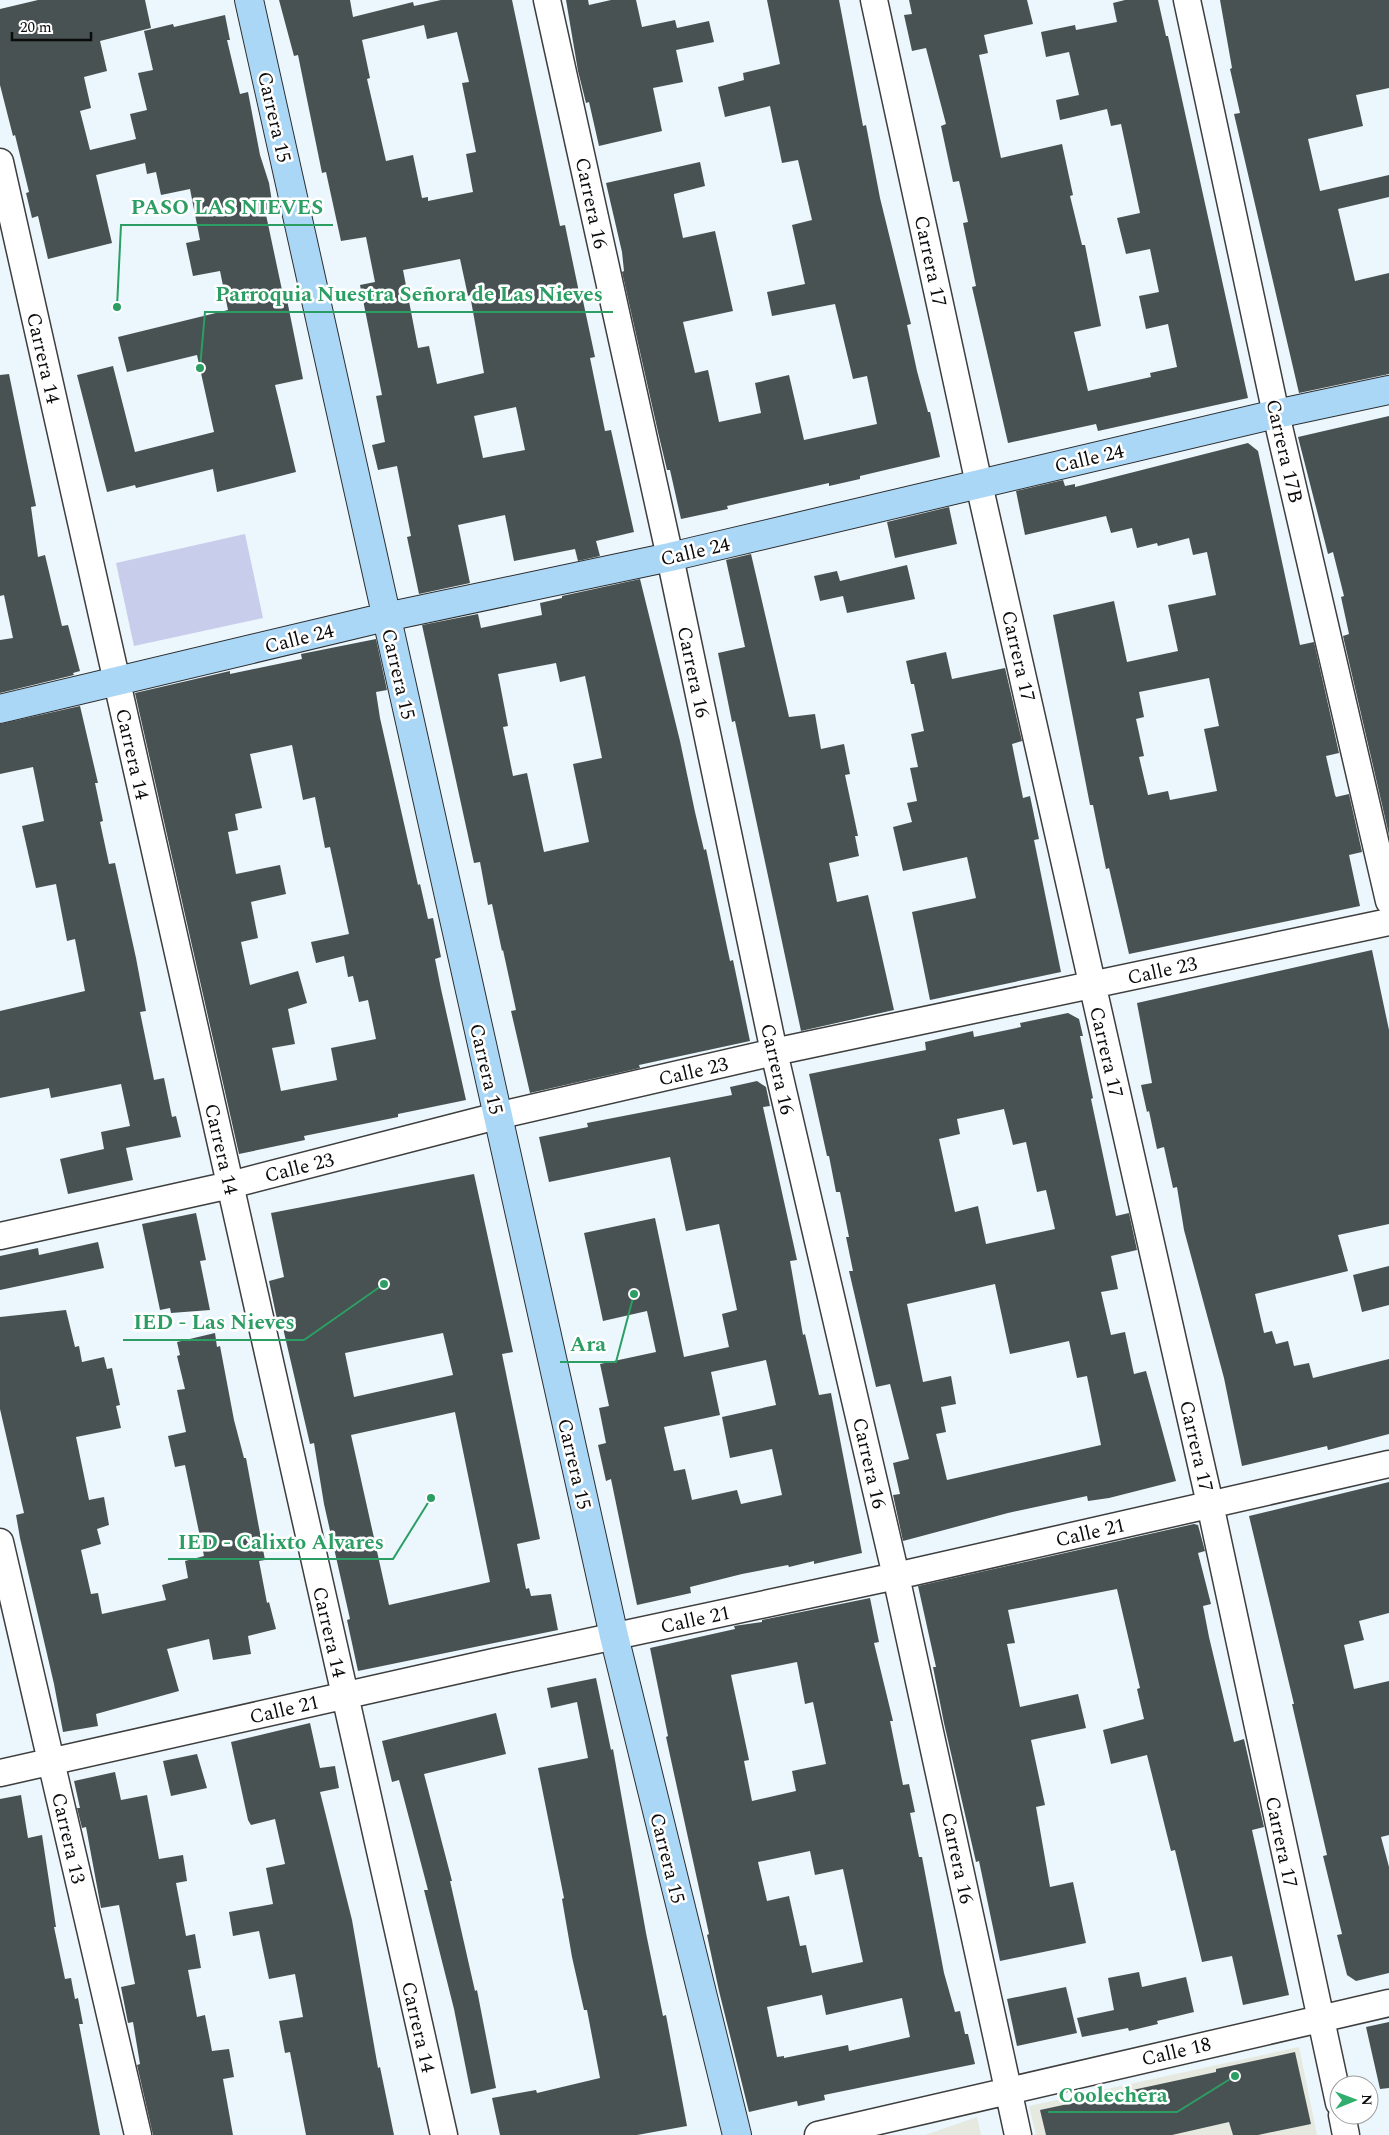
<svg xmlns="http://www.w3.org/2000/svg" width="1389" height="2135" font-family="Spectral,serif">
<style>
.industrial{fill:#e5e9e0}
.pitch{fill:#c9cdec}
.building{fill:#485252;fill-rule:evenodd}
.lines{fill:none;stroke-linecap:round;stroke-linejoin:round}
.street-casing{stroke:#3e3e3e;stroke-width:29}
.secondary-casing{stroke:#2d2d2d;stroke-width:30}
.street{stroke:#fff;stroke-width:26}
.secondary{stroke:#abd7f7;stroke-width:28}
.labels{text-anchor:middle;stroke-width:5;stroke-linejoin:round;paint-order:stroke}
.street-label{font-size:20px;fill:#0b0b0b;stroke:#fff}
.leader{fill:none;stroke:#2c9e64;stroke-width:2}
.callout-dot{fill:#2c9e64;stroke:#fff;stroke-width:2}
.callout-label{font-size:21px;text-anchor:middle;font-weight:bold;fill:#2c9e64;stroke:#fff;stroke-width:5;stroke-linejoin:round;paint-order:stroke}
</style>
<rect width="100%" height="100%" fill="#ebf7fd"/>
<path class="industrial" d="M 1299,2047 L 1317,2135 L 1036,2135 L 1029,2106 Z
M 977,2117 L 981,2135 L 925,2135 Z"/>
<path class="pitch" d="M 245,534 L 263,618 L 134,646 L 116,563 Z"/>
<path class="building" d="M 38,0 L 145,0 L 151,28 L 100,41 L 107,71 L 84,77 L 91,108 L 80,111 L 90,150 L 136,139 L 130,114 L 147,110 L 138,73 L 153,70 L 144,31 L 173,24 L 174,27 L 225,15 L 230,40 L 227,40 L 240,94 L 248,92 L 260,155 L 269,183 L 273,208 L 265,210 L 282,290 L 285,290 L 303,379 L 275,385 L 296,472 L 217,492 L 213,469 L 136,488 L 135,485 L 107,492 L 77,375 L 113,366 L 135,452 L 214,432 L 197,355 L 127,372 L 118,337 L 228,310 L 220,271 L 193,276 L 186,243 L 200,240 L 190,189 L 161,195 L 156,172 L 147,174 L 145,163 L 96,175 L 112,243 L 48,259 L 38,216 L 32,218 L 26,193 L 29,192 L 15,135 L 13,136 L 0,85 L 0,9 Z
M 279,0 L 350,0 L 353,17 L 413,2 L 414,6 L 441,0 L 512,0 L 560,226 L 565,225 L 580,297 L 582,296 L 595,357 L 590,358 L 605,431 L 611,430 L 634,532 L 596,541 L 600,556 L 578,561 L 575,549 L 514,561 L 505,515 L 458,525 L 470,583 L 419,594 L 407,537 L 411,536 L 397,466 L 378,470 L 372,445 L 385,442 L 376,396 L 382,395 L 360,285 L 375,282 L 366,237 L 341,241 L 326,172 L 322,173 L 298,55 L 294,56 ZM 424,25 L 427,39 L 457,32 L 469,82 L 462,83 L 476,152 L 466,154 L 473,192 L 428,201 L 428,197 L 422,198 L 413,155 L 386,161 L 367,79 L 370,78 L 362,40 ZM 460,259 L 468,296 L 470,295 L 484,373 L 437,384 L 429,346 L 418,348 L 403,270 ZM 516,407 L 525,450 L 483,458 L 474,416 Z
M 566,0 L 588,0 L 589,5 L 611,0 L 636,0 L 642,27 L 675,20 L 677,28 L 709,21 L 714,42 L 676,50 L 683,82 L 653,88 L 662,131 L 599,146 L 589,102 L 586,103 L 578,71 Z
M 767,0 L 839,0 L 863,126 L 866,125 L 880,198 L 911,324 L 907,325 L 917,371 L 928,412 L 930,412 L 940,457 L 860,476 L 860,479 L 829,486 L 829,483 L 753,500 L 727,506 L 728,509 L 681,519 L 670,470 L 667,470 L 658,432 L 622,272 L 624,271 L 622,252 L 606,183 L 700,162 L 705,186 L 674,194 L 674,196 L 683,238 L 715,231 L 733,311 L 683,322 L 695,373 L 708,370 L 719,422 L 761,413 L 755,383 L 789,375 L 804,440 L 877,424 L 867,376 L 853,379 L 835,304 L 772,316 L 767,292 L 805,284 L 792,225 L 812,220 L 798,160 L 782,163 L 770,106 L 725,117 L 718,87 L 744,80 L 743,73 L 780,64 Z
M 909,0 L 1027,0 L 1033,24 L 984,35 L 988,53 L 979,55 L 1001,158 L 1062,144 L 1073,195 L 1070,196 L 1082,245 L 1085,245 L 1101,326 L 1074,332 L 1088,391 L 1151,377 L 1150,373 L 1177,367 L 1168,324 L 1146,329 L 1139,296 L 1159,292 L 1150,249 L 1126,254 L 1117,218 L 1140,213 L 1121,124 L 1111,126 L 1107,109 L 1060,120 L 1056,100 L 1079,95 L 1069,52 L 1046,57 L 1041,32 L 1075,25 L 1076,30 L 1117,22 L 1113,3 L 1125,0 L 1158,0 L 1166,36 L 1168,36 L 1248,398 L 1098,431 L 1096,424 L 1008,443 L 972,287 L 976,286 L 963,223 L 968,222 L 959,181 L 953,182 L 941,126 L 946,124 L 926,48 L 912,51 L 904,15 L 912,14 Z
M 1220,0 L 1389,0 L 1389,88 L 1356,95 L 1363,126 L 1308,139 L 1320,191 L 1389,175 L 1389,197 L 1338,209 L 1355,281 L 1389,273 L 1389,374 L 1299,393 L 1234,114 L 1240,113 L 1230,69 L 1232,68 Z
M 9,374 L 36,506 L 31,507 L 38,557 L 45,555 L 62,626 L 68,625 L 80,671 L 73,673 L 74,675 L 0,693 L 0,640 L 13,638 L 4,595 L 0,596 L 0,375 Z
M 1389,416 L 1389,835 L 1343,636 L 1349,634 L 1341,597 L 1344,596 L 1333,552 L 1328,554 L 1298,437 Z
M 1248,443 L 1258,451 L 1300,645 L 1314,642 L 1339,753 L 1326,756 L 1335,795 L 1336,797 L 1349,794 L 1362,852 L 1349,855 L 1360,906 L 1129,954 L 1109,868 L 1106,869 L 1093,805 L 1090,805 L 1053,615 L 1114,601 L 1127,662 L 1178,651 L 1168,605 L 1216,595 L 1207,552 L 1193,555 L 1189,538 L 1158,546 L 1157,543 L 1137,548 L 1132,528 L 1111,533 L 1106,516 L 1025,535 L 1016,491 L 1063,480 L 1065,486 L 1075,484 L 1075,487 ZM 1209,678 L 1219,726 L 1204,729 L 1217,791 L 1170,800 L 1168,791 L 1148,795 L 1139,757 L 1144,756 L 1136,719 L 1144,717 L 1139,692 Z
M 949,507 L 957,544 L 895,558 L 887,522 Z
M 751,554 L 789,717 L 815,714 L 821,749 L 844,744 L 850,774 L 845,775 L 858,836 L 855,836 L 859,856 L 829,863 L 837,902 L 868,895 L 894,1010 L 801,1031 L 735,721 L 732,722 L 718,653 L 745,647 L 726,560 Z
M 907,565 L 915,599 L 847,613 L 843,596 L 820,601 L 814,576 L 837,571 L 840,581 Z
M 640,579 L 680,741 L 695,812 L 704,850 L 706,849 L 730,961 L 733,960 L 750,1041 L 639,1065 L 640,1068 L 530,1093 L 511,1011 L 516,1010 L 503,950 L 502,951 L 492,904 L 488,905 L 480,862 L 474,863 L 422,625 L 478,614 L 481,628 L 542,615 L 540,603 L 562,598 L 562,596 ZM 556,663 L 560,682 L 585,676 L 602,758 L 573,764 L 589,842 L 544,852 L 527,773 L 513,776 L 503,727 L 508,726 L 498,674 Z
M 376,639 L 387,690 L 376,692 L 380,718 L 418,885 L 420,884 L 428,919 L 433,918 L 441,957 L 435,959 L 441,989 L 466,1100 L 398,1114 L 398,1117 L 304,1136 L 305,1140 L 239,1154 L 135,693 L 230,671 L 230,674 L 302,659 L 301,654 ZM 292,745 L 303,800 L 315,797 L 325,848 L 330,847 L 349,934 L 311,942 L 316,963 L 344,956 L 348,977 L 353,976 L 359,1002 L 368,1000 L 376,1039 L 331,1048 L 337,1080 L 281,1091 L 272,1048 L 295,1044 L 288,1009 L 307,1003 L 298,971 L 250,985 L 241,942 L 258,938 L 251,902 L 286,894 L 280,865 L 236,874 L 228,832 L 238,830 L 235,814 L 262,808 L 250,754 Z
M 946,652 L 952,679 L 1005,668 L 1022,741 L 1012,744 L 1023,798 L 1030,796 L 1039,839 L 1034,840 L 1061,972 L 930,1000 L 912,912 L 976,898 L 967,857 L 903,871 L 893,827 L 912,822 L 907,803 L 917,801 L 910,768 L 918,767 L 911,734 L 924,731 L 914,684 L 911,684 L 906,661 Z
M 80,706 L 98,783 L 95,783 L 103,821 L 100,822 L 109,864 L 115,863 L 136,958 L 146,1011 L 140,1012 L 154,1080 L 164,1078 L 172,1117 L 176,1116 L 181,1137 L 126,1148 L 133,1180 L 68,1194 L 60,1159 L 104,1149 L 101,1132 L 130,1126 L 121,1084 L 51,1098 L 49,1088 L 0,1098 L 0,1011 L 85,991 L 75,939 L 67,941 L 56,884 L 36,888 L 22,826 L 44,821 L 33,767 L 0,774 L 0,724 Z
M 1372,950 L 1389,1030 L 1389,1224 L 1338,1235 L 1348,1271 L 1255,1294 L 1264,1333 L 1272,1331 L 1276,1344 L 1288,1341 L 1294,1366 L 1309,1363 L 1313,1378 L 1389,1359 L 1389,1434 L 1328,1450 L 1327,1446 L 1242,1466 L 1224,1378 L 1184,1230 L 1177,1187 L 1173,1188 L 1164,1147 L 1157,1149 L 1149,1111 L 1147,1112 L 1141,1085 L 1152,1083 L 1137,1003 Z
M 1068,1013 L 1079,1019 L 1083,1036 L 1080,1036 L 1093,1098 L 1091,1099 L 1116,1216 L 1129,1213 L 1137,1250 L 1111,1256 L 1118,1289 L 1101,1292 L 1111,1335 L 1125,1332 L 1134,1374 L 1146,1371 L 1176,1481 L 1109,1498 L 1088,1501 L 1087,1496 L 1008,1513 L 903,1541 L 893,1495 L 900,1494 L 893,1463 L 909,1459 L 890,1384 L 876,1387 L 849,1271 L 853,1271 L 846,1237 L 849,1237 L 840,1192 L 836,1192 L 829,1156 L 827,1156 L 809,1074 L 926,1050 L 925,1042 L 973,1031 L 974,1037 L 1021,1027 L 1020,1023 ZM 1004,1109 L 1013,1145 L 1026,1142 L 1037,1192 L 1046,1190 L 1055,1229 L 986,1244 L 978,1206 L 955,1212 L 939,1139 L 960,1134 L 957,1119 ZM 995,1284 L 1010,1354 L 1069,1341 L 1077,1378 L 1087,1376 L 1101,1445 L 947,1480 L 936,1434 L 946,1432 L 941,1407 L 956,1404 L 951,1376 L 923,1382 L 907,1304 Z
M 757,1081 L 766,1087 L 770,1106 L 763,1107 L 797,1260 L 790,1261 L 803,1335 L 805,1334 L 819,1395 L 831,1393 L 862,1553 L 814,1564 L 814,1561 L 789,1567 L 788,1565 L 742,1574 L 690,1587 L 691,1593 L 637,1605 L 611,1479 L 606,1481 L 598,1445 L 606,1443 L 599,1408 L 609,1406 L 600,1364 L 656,1352 L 647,1311 L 603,1321 L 584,1233 L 655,1218 L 684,1357 L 729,1347 L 722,1314 L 737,1310 L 719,1224 L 686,1231 L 670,1157 L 549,1182 L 539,1137 L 588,1127 L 587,1123 L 732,1095 L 730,1087 ZM 766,1360 L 776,1405 L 722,1417 L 730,1458 L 772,1449 L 782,1495 L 741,1504 L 737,1490 L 692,1500 L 685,1469 L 674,1471 L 664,1427 L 720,1415 L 711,1372 Z
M 474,1174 L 513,1352 L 502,1354 L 540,1539 L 517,1544 L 526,1589 L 529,1588 L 531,1596 L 551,1594 L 558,1630 L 358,1671 L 347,1620 L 350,1619 L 324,1504 L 314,1443 L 310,1444 L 283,1328 L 279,1329 L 269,1281 L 284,1277 L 271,1213 ZM 443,1333 L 453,1375 L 354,1397 L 345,1353 ZM 455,1412 L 490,1582 L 389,1605 L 351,1435 Z
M 196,1213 L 206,1260 L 200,1261 L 210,1310 L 171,1313 L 170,1308 L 160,1310 L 142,1224 Z
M 98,1242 L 104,1268 L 0,1290 L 0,1256 L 38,1248 L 39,1255 Z
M 1389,1266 L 1389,1305 L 1362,1312 L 1353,1275 Z
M 66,1310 L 75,1347 L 79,1346 L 82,1362 L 104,1357 L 107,1369 L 112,1368 L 120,1405 L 116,1406 L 121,1428 L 76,1437 L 89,1500 L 104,1497 L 109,1525 L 97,1529 L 101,1544 L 81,1550 L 91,1594 L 98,1593 L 102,1614 L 166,1600 L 162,1585 L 188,1578 L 185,1561 L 204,1556 L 185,1465 L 175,1467 L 168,1436 L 186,1432 L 177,1390 L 185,1389 L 177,1356 L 180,1355 L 177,1342 L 215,1333 L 217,1347 L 220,1346 L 234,1420 L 244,1458 L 246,1458 L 265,1560 L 259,1561 L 267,1603 L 269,1602 L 276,1629 L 248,1636 L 251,1654 L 213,1660 L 209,1639 L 167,1649 L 179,1691 L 96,1714 L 98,1726 L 63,1732 L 54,1684 L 20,1538 L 16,1515 L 24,1513 L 0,1409 L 0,1317 Z
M 1389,1482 L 1389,1613 L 1359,1621 L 1364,1640 L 1344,1645 L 1354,1689 L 1389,1681 L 1389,1835 L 1381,1837 L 1389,1867 L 1389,1973 L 1356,1981 L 1347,1975 L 1337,1935 L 1342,1934 L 1323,1856 L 1327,1855 L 1292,1704 L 1294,1704 L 1249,1516 Z
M 1194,1524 L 1198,1525 L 1205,1551 L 1198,1553 L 1211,1604 L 1203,1606 L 1209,1637 L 1234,1742 L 1244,1739 L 1264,1827 L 1252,1830 L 1289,1995 L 1243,2005 L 1232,1956 L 1202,1962 L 1175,1850 L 1171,1851 L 1147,1755 L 1111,1764 L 1103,1730 L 1144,1719 L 1137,1689 L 1140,1688 L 1117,1589 L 1008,1610 L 1015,1643 L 1007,1644 L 1020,1707 L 1078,1694 L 1086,1728 L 1031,1740 L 1045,1805 L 1036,1807 L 1050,1887 L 1073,1882 L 1086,1943 L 1000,1961 L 979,1861 L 976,1862 L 944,1723 L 933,1667 L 936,1667 L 918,1586 Z
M 870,1598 L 879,1642 L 874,1643 L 893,1721 L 890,1721 L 903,1785 L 909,1784 L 915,1812 L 910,1813 L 919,1857 L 922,1857 L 944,1973 L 955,2012 L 960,2011 L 965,2034 L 968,2034 L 975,2064 L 824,2095 L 825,2100 L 798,2106 L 797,2101 L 749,2112 L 719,1991 L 707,1935 L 709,1934 L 666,1737 L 668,1736 L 650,1648 L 735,1629 L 734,1626 L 762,1622 L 762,1620 ZM 797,1662 L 805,1704 L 813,1702 L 826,1764 L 792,1771 L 796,1791 L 752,1801 L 744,1761 L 749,1760 L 731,1675 ZM 810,1851 L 815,1875 L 843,1869 L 863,1962 L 812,1973 L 806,1945 L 800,1946 L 789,1896 L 767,1901 L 758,1862 ZM 822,1995 L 826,2015 L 902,1998 L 910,2037 L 849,2051 L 848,2045 L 784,2058 L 784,2056 L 777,2057 L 767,2007 Z
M 596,1678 L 611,1750 L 613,1749 L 646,1933 L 663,2016 L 666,2015 L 687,2126 L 637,2135 L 500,2135 L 492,2098 L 536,2090 L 537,2093 L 600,2078 L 587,2010 L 584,2010 L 572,1957 L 562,1899 L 564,1898 L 538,1768 L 588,1758 L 577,1702 L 551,1708 L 547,1688 Z
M 496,1713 L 506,1754 L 424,1774 L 452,1881 L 450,1881 L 475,1991 L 477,1990 L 496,2088 L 471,2094 L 454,2009 L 424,1890 L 428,1890 L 399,1780 L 392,1782 L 382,1741 Z
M 310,1723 L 320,1768 L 335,1766 L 339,1788 L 320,1792 L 352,1920 L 378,2068 L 380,2067 L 394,2135 L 306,2135 L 290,2052 L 285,2053 L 279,2021 L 303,2017 L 295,1974 L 269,1979 L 259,1931 L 233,1936 L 229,1912 L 273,1904 L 266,1868 L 285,1864 L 275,1819 L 251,1825 L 248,1820 L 231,1742 Z
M 197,1754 L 207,1788 L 171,1796 L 163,1761 Z
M 115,1772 L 121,1800 L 147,1795 L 159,1859 L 183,1855 L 187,1881 L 176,1883 L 186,1936 L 195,1934 L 201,1968 L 188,1970 L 197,2017 L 205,2015 L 212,2051 L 229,2049 L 234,2077 L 223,2079 L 233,2135 L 153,2135 L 137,2065 L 140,2064 L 133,2022 L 128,2023 L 121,1987 L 135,1984 L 119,1905 L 101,1908 L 86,1827 L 82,1828 L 77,1808 L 80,1808 L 74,1781 Z
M 21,1795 L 28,1838 L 42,1835 L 56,1927 L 54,1927 L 65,1979 L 71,1978 L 75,1999 L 78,1998 L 83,2024 L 79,2024 L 100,2135 L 0,2135 L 0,1799 Z
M 1139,1972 L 1142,1987 L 1186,1977 L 1194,2012 L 1157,2021 L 1158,2024 L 1129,2031 L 1128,2028 L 1082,2037 L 1077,2018 L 1114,2010 L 1108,1978 Z
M 1066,1987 L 1077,2033 L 1017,2046 L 1007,1999 Z
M 1389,2022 L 1389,2088 L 1380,2089 L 1366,2027 Z
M 1295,2052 L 1311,2124 L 1258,2135 L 1233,2135 L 1229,2122 L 1172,2135 L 1046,2135 L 1040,2110 L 1216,2072 L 1216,2069 Z"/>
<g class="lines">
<g class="street-casing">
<path id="street" d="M 547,0 L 670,557 L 774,1052 L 896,1576 L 1018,2135
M 874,0 L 979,484 L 1210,1504 L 1339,2103
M 1187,0 L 1276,414 L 1389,901
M 0,162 L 444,2135
M 0,1236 L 230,1185 L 497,1116 L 774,1052 L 1389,922
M 0,1542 L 138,2135
M 0,1773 L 494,1662 L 896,1576 L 1389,1464
M 1342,2115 L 1346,2135
M 818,2135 L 1389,2003"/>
</g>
<g class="secondary-casing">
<path id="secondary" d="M 249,0 L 614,1636 L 737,2135
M 0,709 L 386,617 L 670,557 L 1276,414 L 1389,390"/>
</g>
<use href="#street" class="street"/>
<use href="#secondary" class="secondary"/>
</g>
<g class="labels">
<g class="street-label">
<text transform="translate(275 117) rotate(77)" y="7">Carrera 15</text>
<text transform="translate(592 203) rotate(78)" y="7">Carrera 16</text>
<text transform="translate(931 261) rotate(78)" y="7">Carrera 17</text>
<text transform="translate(44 358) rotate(77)" y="7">Carrera 14</text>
<text transform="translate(1285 451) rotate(77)" y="7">Carrera 17B</text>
<text transform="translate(1089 458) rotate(-13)" y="7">Calle 24</text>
<text transform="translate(695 551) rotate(-13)" y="7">Calle 24</text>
<text transform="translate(299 638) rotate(-14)" y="7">Calle 24</text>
<text transform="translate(1019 656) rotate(77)" y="7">Carrera 17</text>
<text transform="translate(694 672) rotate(78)" y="7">Carrera 16</text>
<text transform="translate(399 674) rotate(77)" y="7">Carrera 15</text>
<text transform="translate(133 754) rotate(77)" y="7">Carrera 14</text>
<text transform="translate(1162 970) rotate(-12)" y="7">Calle 23</text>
<text transform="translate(1107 1052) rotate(77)" y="7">Carrera 17</text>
<text transform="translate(487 1069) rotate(77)" y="7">Carrera 15</text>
<text transform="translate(778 1069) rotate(77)" y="7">Carrera 16</text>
<text transform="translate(693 1071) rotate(-13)" y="7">Calle 23</text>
<text transform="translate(222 1149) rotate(77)" y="7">Carrera 14</text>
<text transform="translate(299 1167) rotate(-14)" y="7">Calle 23</text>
<text transform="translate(1197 1446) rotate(77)" y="7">Carrera 17</text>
<text transform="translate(870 1463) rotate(77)" y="7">Carrera 16</text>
<text transform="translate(575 1464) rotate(77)" y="7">Carrera 15</text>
<text transform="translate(1090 1532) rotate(-13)" y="7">Calle 21</text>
<text transform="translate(695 1619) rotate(-12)" y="7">Calle 21</text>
<text transform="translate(330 1632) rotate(77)" y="7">Carrera 14</text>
<text transform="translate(284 1709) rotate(-13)" y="7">Calle 21</text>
<text transform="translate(69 1838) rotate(77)" y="7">Carrera 13</text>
<text transform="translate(1282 1842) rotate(78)" y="7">Carrera 17</text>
<text transform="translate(668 1858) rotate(76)" y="7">Carrera 15</text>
<text transform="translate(958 1858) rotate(78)" y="7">Carrera 16</text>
<text transform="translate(419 2027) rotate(77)" y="7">Carrera 14</text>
<text transform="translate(1176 2051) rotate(-13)" y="7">Calle 18</text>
</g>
</g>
<path class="leader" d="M117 307L121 225H333M200 368L205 312H613M384 1284L304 1340H123M634 1294L616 1362H560M431 1498L393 1559H168M1235 2076L1177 2112H1048"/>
<g class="callout-dot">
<circle cx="117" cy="307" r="5"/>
<circle cx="200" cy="368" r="5"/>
<circle cx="384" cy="1284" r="5"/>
<circle cx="634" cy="1294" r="5"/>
<circle cx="431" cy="1498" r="5"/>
<circle cx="1235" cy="2076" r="5"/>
</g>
<g class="callout-label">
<text x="227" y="214">PASO LAS NIEVES</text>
<text x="409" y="301">Parroquia Nuestra Señora de Las Nieves</text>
<text x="214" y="1329">IED - Las Nieves</text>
<text x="588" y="1351">Ara</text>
<text x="281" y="1549">IED - Calixto Alvares</text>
<text x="1113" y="2102">Coolechera</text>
</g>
<g transform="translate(1354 2100) rotate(89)"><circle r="24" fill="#ffffff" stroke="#9d9d9d"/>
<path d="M0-4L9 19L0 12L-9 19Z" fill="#30ae6e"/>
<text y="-8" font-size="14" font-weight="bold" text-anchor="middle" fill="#0b0b0b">N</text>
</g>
<path d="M12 32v8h79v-8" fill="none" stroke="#0b0b0b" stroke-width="2.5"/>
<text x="20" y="32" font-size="15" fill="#0b0b0b" stroke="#ffffff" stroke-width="4" paint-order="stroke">20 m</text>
</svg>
